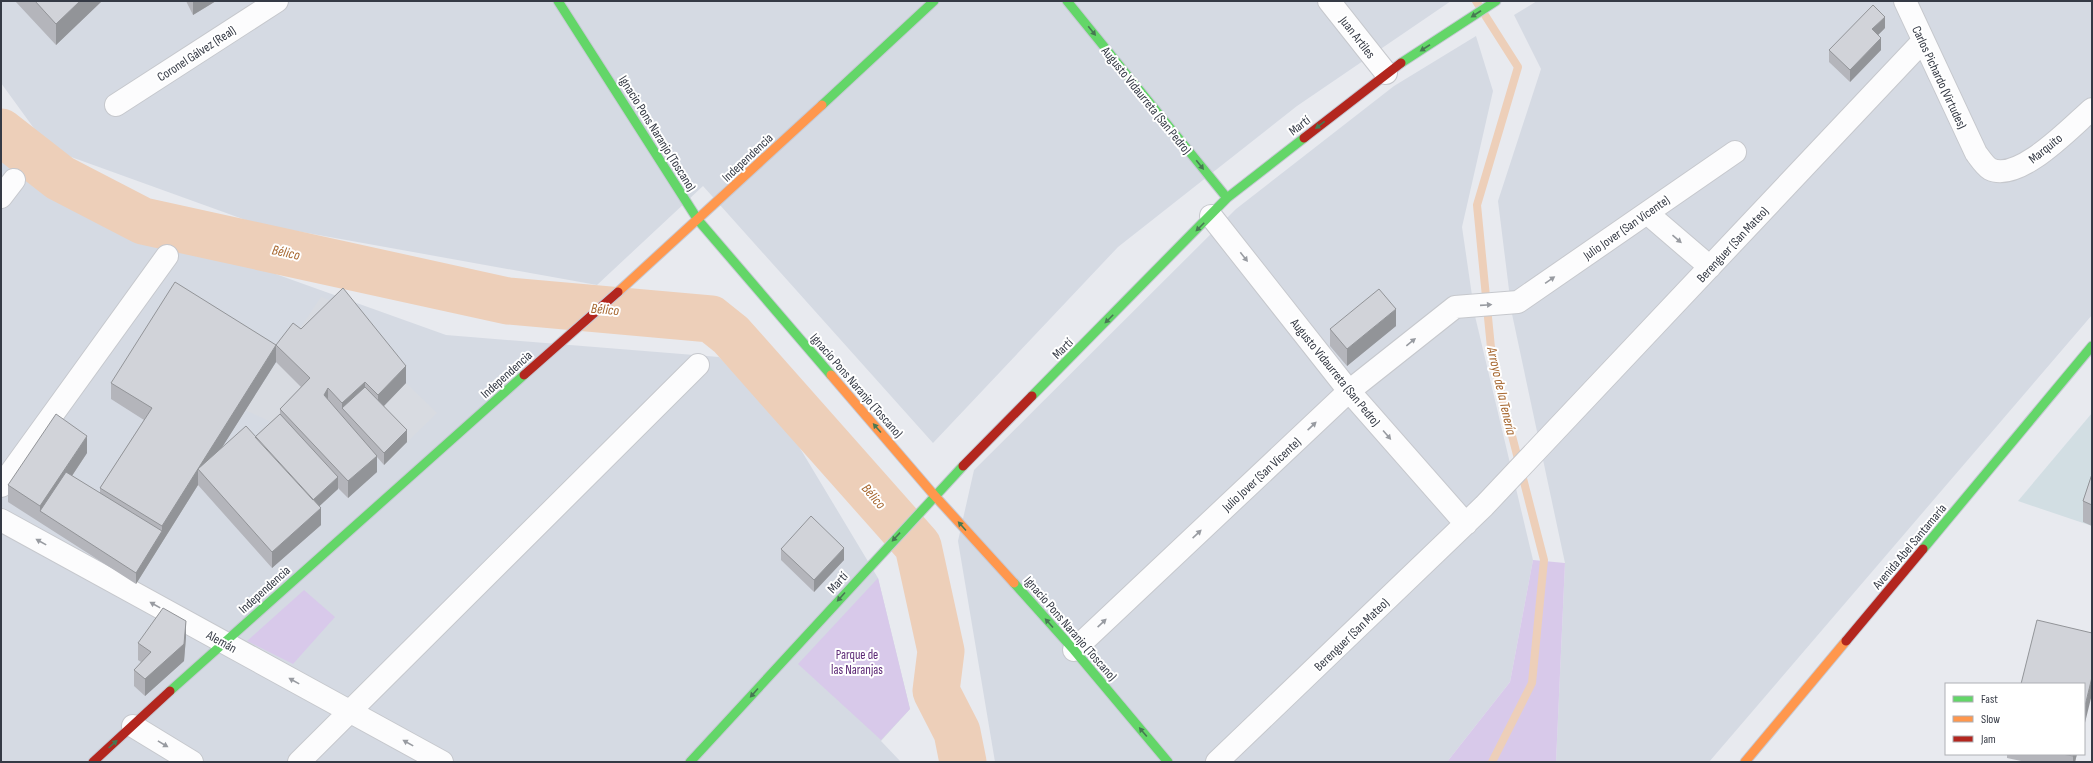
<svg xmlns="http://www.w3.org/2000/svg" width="2093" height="763" font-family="'Sofia Sans Condensed',sans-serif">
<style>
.residential{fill:#d5dae3}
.industrial{fill:#d8dbe1}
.medical{fill:#d2dee3}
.green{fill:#d8c9ea}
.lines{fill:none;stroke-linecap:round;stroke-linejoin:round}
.stream{stroke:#edcfb9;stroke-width:8}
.river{stroke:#edcfb9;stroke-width:47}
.street-casing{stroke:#c6c8cd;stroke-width:24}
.fast-casing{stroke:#c6c9d4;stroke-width:11}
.slow-casing{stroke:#c6c9d4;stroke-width:11}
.jam-casing{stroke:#c6c9d4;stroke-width:11}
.street{stroke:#fcfcfd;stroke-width:22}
.fast{stroke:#63d668;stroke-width:9}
.slow{stroke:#ff974d;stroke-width:9}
.jam{stroke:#b3261e;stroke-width:9}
.wall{fill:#b4b5bb;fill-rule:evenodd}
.shaded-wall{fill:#929498}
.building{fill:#d1d3d9;stroke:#929498}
.oneway{fill:#477853}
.oneway2{fill:#989ba1}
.labels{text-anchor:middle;stroke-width:4;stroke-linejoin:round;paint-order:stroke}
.street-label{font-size:13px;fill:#353a45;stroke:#fff}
.park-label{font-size:13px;fill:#5c2975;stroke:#fff}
.water-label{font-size:14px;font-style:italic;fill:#a6662e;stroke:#fff}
</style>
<rect width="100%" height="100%" fill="#e8eaef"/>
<path class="residential" d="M 1,1 L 1451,1 L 1297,106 L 1118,247 L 933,443 L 703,186 L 597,285 L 257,224 L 49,149 L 1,83 Z
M 1537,1 L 2092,1 L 2092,315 L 1709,762 L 1556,762 L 1565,563 L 1512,314 L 1498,201 L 1541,69 L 1514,15 Z
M 1476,36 L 1493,91 L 1462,227 L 1475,316 L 1533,560 L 1510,682 L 1447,762 L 995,762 L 958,541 L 974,470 L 1236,209 L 1394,86 Z
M 1,150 L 98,222 L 248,264 L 446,335 L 719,357 L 783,420 L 878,578 L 910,709 L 881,741 L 901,762 L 1,762 Z"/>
<path class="industrial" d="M 321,297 L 343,305 L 406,383 L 437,413 L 407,442 L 365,398 L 336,427 L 377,472 L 348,498 L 280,426 L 245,410 Z"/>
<path class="medical" d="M 2092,413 L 2092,526 L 2018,501 Z"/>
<path class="green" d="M 1533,560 L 1565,563 L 1556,762 L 1447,762 L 1510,682 Z
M 878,578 L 910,709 L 881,740 L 798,664 Z
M 304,590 L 335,617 L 293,664 L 247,641 Z"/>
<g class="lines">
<path class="stream" d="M 1476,1 L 1518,67 L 1477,205 L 1492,358 L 1544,560 L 1532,683 L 1492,762"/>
<path class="river" d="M 1,132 L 60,178 L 143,221 L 508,301 L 711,319 L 731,335 L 918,546 L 941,651 L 936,691 L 957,732 L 963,762"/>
<g class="street-casing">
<path id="street" d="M 1329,1 L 1386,73
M 1905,1 L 1976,153 C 1979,157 1985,166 1990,169 C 2019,183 2071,127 2092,109
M 116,105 L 277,1
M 1,197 L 14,180
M 1647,213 L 1710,267
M 1211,216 L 1349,391 L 1466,524
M 1,486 L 167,256
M 1,520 L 442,762
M 1074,650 L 1349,391 L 1455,307 L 1518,302 L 1735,152
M 133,726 L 192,762
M 299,762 L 698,365
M 1217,762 L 1484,506 L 1923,41"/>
</g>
<g class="fast-casing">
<path id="fast" d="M 558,1 L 698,220 L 831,375
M 1067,1 L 1227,198
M 1401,63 L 1496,1
M 822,105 L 934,1
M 1032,396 L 1227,198 L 1304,138
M 1923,549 L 2092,346
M 1014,583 L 1074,650 L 1168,762
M 170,691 L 524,375
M 690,762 L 963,466"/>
</g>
<g class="slow-casing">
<path id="slow" d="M 618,292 L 822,105
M 831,375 L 934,495 L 1014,583
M 1745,762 L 1846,641"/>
</g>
<g class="jam-casing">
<path id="jam" d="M 1304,138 L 1401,63
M 524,375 L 618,292
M 963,466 L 1032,396
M 1846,641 L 1923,549
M 93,762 L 170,691"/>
</g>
<use href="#street" class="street"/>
<use href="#fast" class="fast"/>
<use href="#slow" class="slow"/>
<use href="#jam" class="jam"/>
</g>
<path class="wall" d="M 15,1 L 102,1 L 56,45 Z
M 186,1 L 216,1 L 193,15 Z
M 1885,28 L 1878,35 L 1881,50 L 1850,82 L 1829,62 L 1829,50 Z
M 1396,326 L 1347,366 L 1330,346 L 1330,329 Z
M 301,329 L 406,383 L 384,406 L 407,442 L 384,465 L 377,457 L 377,472 L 348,498 L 338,488 L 338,489 L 319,506 L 321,525 L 272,568 L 198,485 L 136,584 L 8,502 L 8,485 L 87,453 L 72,476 L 100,493 L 100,488 L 144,420 L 111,399 L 111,383 L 276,345 ZM 276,362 L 301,387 L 280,409 L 280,414 L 255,437 L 222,447 Z
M 2092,474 L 2092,526 L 2083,522 L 2083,501 Z
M 781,549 L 844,560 L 814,592 L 781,560 Z
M 186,637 L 184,661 L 145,696 L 134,686 L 134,670 L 141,662 L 138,660 L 138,643 Z
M 2007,754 L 2077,754 L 2075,762 L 2026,762 L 2007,758 Z"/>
<path class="shaded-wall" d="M 80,1 L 102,1 L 56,45 L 56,24 Z
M 193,1 L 216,1 L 193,15 Z
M 1885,17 L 1885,28 L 1872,41 L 1872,29 Z
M 1881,38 L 1881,50 L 1850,82 L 1850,70 Z
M 1396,309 L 1396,326 L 1347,366 L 1347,349 Z
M 276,345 L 276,362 L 204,476 L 198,469 L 198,485 L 136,584 L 136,573 L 162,531 L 162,526 Z
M 406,366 L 406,383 L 378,412 L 378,395 Z
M 365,382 L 365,398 L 342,408 L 342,403 Z
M 328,388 L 328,405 L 324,395 Z
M 407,430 L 407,442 L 384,465 L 384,453 Z
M 87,436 L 87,453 L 46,515 L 40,511 L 40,506 Z
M 377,456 L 377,472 L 348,498 L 348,481 Z
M 338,477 L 338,489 L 311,514 L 311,502 Z
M 321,508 L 321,525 L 272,568 L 272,552 Z
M 844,548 L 844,560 L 814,592 L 814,580 Z
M 186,621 L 186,637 L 184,661 L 145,696 L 145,679 Z
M 2092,677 L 2092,694 L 2084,727 L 2084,710 Z
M 2073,754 L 2077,754 L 2075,762 L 2073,762 Z"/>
<path class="building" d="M 35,1 L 80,1 L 56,24 Z
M 1873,5 L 1885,17 L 1872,29 L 1881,38 L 1850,70 L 1829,50 Z
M 175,282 L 276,345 L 162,526 L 100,488 L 152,408 L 111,383 Z
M 343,288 L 406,366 L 378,395 L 365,382 L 342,403 L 328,388 L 324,395 L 377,456 L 348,481 L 280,409 L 310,378 L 276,345 L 293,323 L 301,329 Z
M 1379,289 L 1396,309 L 1347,349 L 1330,329 Z
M 365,387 L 407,430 L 384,453 L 342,408 Z
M 56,414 L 87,436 L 40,506 L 8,485 Z
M 280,414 L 338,477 L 313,500 L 255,437 Z
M 246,426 L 321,508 L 272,552 L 198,469 Z
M 66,472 L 162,531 L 136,573 L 40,511 Z
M 2092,474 L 2092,505 L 2083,501 Z
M 811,516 L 844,548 L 814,580 L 781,549 Z
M 163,608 L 186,621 L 184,644 L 145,679 L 134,670 L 151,652 L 138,643 Z
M 2037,620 L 2092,633 L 2092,677 L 2084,710 L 2084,684 L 2021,684 Z
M 2062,754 L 2073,754 L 2073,756 Z"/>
<defs><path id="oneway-solid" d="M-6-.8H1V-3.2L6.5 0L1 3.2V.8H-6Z"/></defs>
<g class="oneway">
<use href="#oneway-solid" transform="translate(1476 14) rotate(147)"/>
<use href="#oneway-solid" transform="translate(1092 31) rotate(51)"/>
<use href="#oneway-solid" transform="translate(1425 48) rotate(147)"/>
<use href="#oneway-solid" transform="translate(1320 125) rotate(142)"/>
<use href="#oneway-solid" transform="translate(1200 165) rotate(51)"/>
<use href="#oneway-solid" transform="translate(1200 227) rotate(135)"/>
<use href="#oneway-solid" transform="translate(1109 319) rotate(135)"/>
<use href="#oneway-solid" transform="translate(877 428) rotate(-131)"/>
<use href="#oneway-solid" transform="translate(962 526) rotate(-132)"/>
<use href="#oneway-solid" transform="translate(896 537) rotate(133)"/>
<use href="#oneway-solid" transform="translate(841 597) rotate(132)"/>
<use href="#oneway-solid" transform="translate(1049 623) rotate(-132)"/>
<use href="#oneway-solid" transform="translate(754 693) rotate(132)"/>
<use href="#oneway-solid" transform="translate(1143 732) rotate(-130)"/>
<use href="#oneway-solid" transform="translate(113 744) rotate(-42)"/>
</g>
<g class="oneway2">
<use href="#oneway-solid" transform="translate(1677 239) rotate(41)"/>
<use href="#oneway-solid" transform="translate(1244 257) rotate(52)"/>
<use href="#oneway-solid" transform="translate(1550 280) rotate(-35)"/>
<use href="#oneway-solid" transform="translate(1486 305) rotate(-4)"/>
<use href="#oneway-solid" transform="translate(1411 342) rotate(-39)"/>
<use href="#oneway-solid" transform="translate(1312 426) rotate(-43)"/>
<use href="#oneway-solid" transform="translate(1387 435) rotate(49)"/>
<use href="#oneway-solid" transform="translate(1197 534) rotate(-43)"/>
<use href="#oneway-solid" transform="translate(41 542) rotate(-151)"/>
<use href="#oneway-solid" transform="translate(155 605) rotate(-151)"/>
<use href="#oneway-solid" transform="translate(1102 623) rotate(-43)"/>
<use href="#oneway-solid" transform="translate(294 681) rotate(-151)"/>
<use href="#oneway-solid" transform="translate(408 743) rotate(-151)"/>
<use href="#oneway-solid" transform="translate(163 744) rotate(31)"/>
</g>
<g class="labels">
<g class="street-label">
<text transform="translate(1358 37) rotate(52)" y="5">Juan Artiles</text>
<text transform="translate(196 53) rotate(-33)" y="5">Coronel Gálvez (Real)</text>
<text transform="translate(1940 77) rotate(65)" y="5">Carlos Pichardo (Virtudes)</text>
<text transform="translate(1147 100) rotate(51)" y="5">Augusto Vidaurreta (San Pedro)</text>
<text transform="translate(1299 125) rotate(-38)" y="5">Martí</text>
<text transform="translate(658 133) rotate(58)" y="5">Ignacio Pons Naranjo (Toscano)</text>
<text transform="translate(2045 148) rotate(-39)" y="5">Marquito</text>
<text transform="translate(747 157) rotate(-43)" y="5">Independencia</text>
<text transform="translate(1626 227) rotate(-35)" y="5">Julio Jover (San Vicente)</text>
<text transform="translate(1732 244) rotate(-47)" y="5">Berenguer (San Mateo)</text>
<text transform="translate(1062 348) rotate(-45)" y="5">Martí</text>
<text transform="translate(1336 372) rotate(51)" y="5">Augusto Vidaurreta (San Pedro)</text>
<text transform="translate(506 374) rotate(-42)" y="5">Independencia</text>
<text transform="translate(857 385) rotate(49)" y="5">Ignacio Pons Naranjo (Toscano)</text>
<text transform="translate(1261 474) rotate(-43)" y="5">Julio Jover (San Vicente)</text>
<text transform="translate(1909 546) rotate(-50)" y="5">Avenida Abel Santamaría</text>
<text transform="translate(837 582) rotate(-48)" y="5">Martí</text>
<text transform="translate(264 589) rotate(-42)" y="5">Independencia</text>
<text transform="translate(1071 628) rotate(49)" y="5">Ignacio Pons Naranjo (Toscano)</text>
<text transform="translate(1351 634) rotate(-44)" y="5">Berenguer (San Mateo)</text>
<text transform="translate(222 641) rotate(29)" y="5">Alemán</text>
</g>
<g class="park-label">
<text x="857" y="659">Parque de<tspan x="857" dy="15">las Naranjas</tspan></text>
</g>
<g class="water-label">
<text transform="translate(286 252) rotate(12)" y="5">Bélico</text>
<text transform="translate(605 309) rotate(5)" y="5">Bélico</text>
<text transform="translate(1502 391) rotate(77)" y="5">Arroyo de la Tenería</text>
<text transform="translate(874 496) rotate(49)" y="5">Bélico</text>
</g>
</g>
<rect width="2093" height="763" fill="none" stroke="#353a45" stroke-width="4"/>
<rect x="1945" y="683" width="140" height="72" fill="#ffffff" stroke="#aeb0b5"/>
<rect x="1953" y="696" width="20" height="6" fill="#63d668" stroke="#aeb0b5"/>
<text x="1981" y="703" font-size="12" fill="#353a45">Fast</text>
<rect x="1953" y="716" width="20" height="6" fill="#ff974d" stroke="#aeb0b5"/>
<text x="1981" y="723" font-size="12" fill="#353a45">Slow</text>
<rect x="1953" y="736" width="20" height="6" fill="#b3261e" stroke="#aeb0b5"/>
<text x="1981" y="743" font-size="12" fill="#353a45">Jam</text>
</svg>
